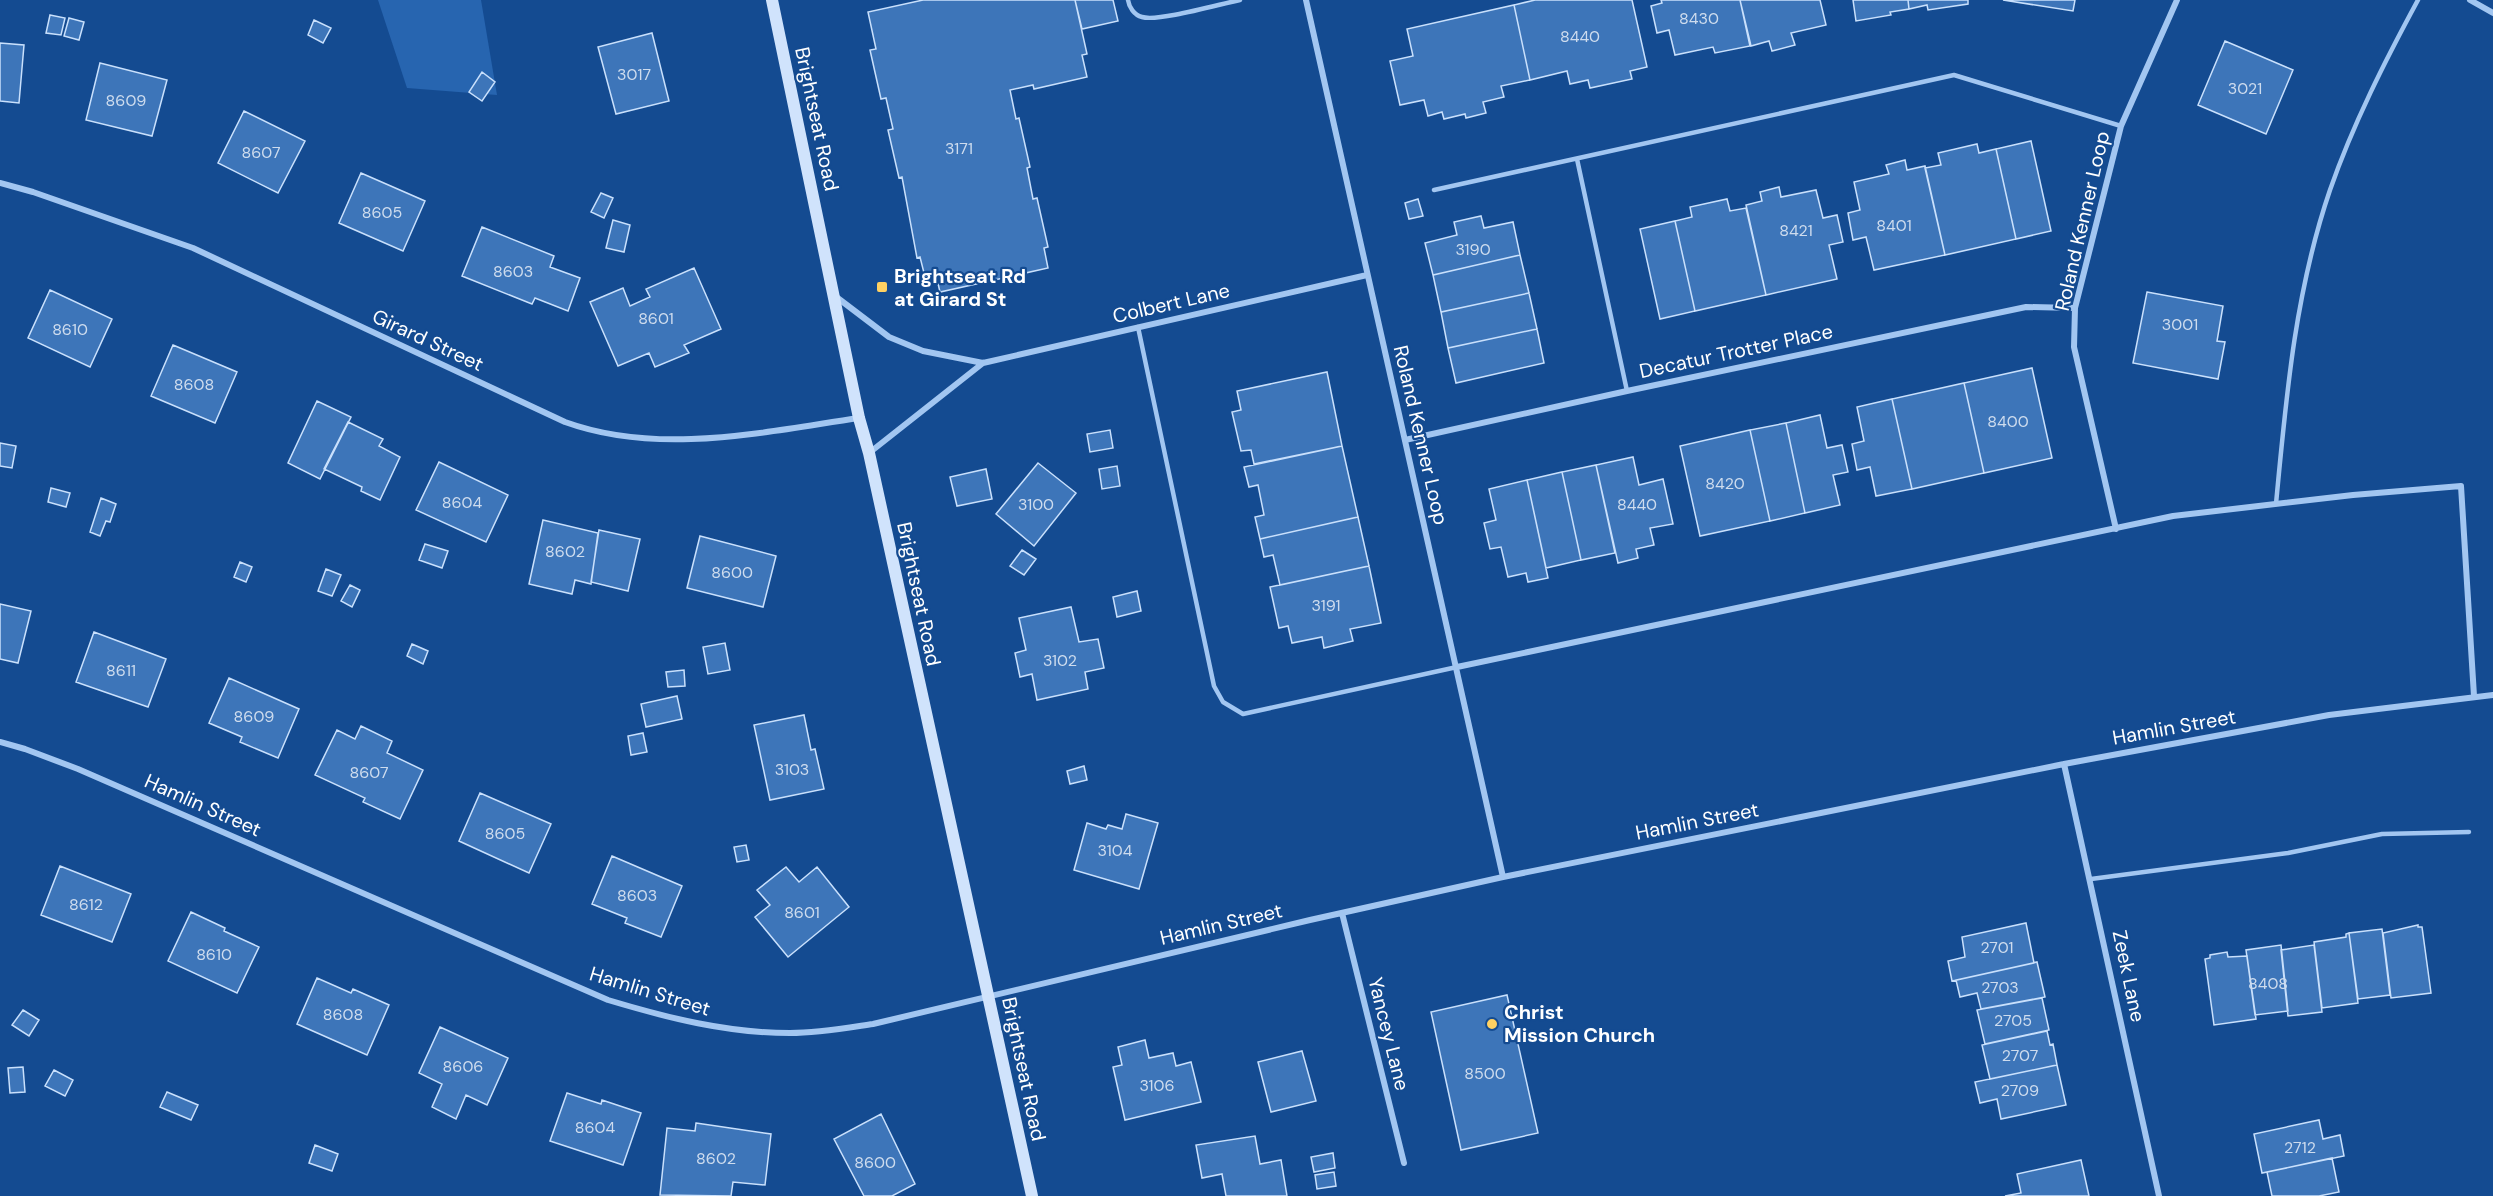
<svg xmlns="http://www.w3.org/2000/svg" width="2493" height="1196" font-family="'DM Sans',sans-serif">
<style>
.green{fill:#2765b0}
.building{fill:#3d75b9;stroke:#c9e0fc;stroke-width:1.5}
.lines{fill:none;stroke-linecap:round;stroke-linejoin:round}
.lane{stroke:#a2c6f1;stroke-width:4.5}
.street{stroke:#a2c6f1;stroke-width:6}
.secondary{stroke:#d0e3fc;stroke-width:12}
.poi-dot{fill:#ffd162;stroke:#144b91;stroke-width:2}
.labels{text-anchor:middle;stroke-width:4.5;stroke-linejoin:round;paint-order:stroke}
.number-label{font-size:16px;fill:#cedcee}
.street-label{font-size:20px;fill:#fff;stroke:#144b91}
.poi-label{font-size:20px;font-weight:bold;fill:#fff;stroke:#144b91;text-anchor:start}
</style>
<rect width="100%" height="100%" fill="#144b91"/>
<path class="green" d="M 378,0 L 481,0 L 497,95 L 407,88 Z"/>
<path class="building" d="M 923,0 L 1075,0 L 1087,54 L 1082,55 L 1087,77 L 1034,89 L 1033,85 L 1010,90 L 1016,119 L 1019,118 L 1030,167 L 1027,168 L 1033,199 L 1037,198 L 1048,247 L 1044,248 L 1048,268 L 940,292 L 936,275 L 925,277 L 920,257 L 917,258 L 902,177 L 899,178 L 888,130 L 893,129 L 886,98 L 881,99 L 870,50 L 876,49 L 868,12 Z
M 1075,0 L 1113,0 L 1118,21 L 1082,29 Z
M 1535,0 L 1632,0 L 1647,67 L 1630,71 L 1632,79 L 1590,88 L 1588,80 L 1570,84 L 1567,71 L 1530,80 L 1514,5 Z
M 1661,0 L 1740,0 L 1750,46 L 1715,53 L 1713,47 L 1675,55 L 1669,30 L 1657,33 L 1651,6 L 1662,3 Z
M 1740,0 L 1820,0 L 1826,25 L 1791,33 L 1795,45 L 1772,51 L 1769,41 L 1751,46 Z
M 1853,0 L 1908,0 L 1909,9 L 1890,12 L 1891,15 L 1856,21 Z
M 1908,0 L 1968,0 L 1968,4 L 1928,10 L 1927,5 L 1909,9 Z
M 2003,0 L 2075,0 L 2073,11 Z
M 1514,5 L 1530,80 L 1501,86 L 1504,97 L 1483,102 L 1486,113 L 1466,118 L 1465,114 L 1444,119 L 1442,112 L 1428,116 L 1424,100 L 1400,105 L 1390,61 L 1413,56 L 1407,29 Z
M 50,15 L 65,18 L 61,35 L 46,33 Z
M 69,18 L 84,22 L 79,40 L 64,36 Z
M 314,20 L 331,28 L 323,43 L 308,35 Z
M 652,33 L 669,101 L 616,114 L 598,47 Z
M 2225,41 L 2293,70 L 2266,134 L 2198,105 Z
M 0,43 L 24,45 L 19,103 L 0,101 Z
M 100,63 L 167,80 L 152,136 L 86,120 Z
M 482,72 L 495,82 L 482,101 L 469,92 Z
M 244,111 L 305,141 L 278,193 L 218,163 Z
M 2031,141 L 2051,231 L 2016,239 L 1996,149 Z
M 1977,144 L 1979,153 L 1996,149 L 2016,239 L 1945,255 L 1925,168 L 1941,165 L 1938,153 Z
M 1905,160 L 1907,170 L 1925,166 L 1945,255 L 1874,270 L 1866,237 L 1853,240 L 1848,213 L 1860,210 L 1854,182 L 1889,174 L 1886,165 Z
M 361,173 L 425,201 L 403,251 L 339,223 Z
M 1779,187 L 1781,197 L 1816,190 L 1823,218 L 1837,215 L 1843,242 L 1829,245 L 1837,279 L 1766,295 L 1746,205 L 1762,201 L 1760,192 Z
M 601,193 L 613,198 L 604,218 L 591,212 Z
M 1418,199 L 1423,216 L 1409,219 L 1405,203 Z
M 1727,199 L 1730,211 L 1746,208 L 1766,295 L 1695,311 L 1675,221 L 1692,217 L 1690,207 Z
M 1481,216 L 1484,228 L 1513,222 L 1520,255 L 1433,275 L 1425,243 L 1457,235 L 1454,222 Z
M 613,220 L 630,225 L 624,252 L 606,248 Z
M 1675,221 L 1695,311 L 1660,319 L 1640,229 Z
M 482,227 L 554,256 L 550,267 L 580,278 L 568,311 L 535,298 L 532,304 L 462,276 Z
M 1520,255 L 1529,293 L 1441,312 L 1433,275 Z
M 694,268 L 721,329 L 684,345 L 689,353 L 655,367 L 649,353 L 618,366 L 590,302 L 623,288 L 630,306 L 650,297 L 646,289 Z
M 50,290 L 112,319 L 90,367 L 28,338 Z
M 2147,292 L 2223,306 L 2217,341 L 2225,342 L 2218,379 L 2133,363 Z
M 1529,293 L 1537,329 L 1448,348 L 1441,312 Z
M 1537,329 L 1544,363 L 1456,383 L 1448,348 Z
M 173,345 L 237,372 L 215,423 L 151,396 Z
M 2032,368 L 2052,458 L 1984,473 L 1964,383 Z
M 1327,372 L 1342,446 L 1254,464 L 1251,450 L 1241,451 L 1232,412 L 1241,410 L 1237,391 Z
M 1964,383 L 1984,473 L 1912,489 L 1892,399 Z
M 1892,399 L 1912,489 L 1876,496 L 1870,467 L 1857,470 L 1852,444 L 1864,441 L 1857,407 Z
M 317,401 L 351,417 L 320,479 L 288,463 Z
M 1820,415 L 1827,448 L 1842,445 L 1848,472 L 1833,475 L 1840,505 L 1805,513 L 1786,423 Z
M 348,422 L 383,439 L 379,446 L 400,457 L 380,500 L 361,491 L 362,487 L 324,469 Z
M 1786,423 L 1805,513 L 1770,521 L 1750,430 Z
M 1110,430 L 1113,448 L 1090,452 L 1087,434 Z
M 1750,430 L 1770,521 L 1700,536 L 1680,446 Z
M 0,443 L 16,446 L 12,468 L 0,466 Z
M 1342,446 L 1358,517 L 1260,539 L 1255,517 L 1264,515 L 1258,485 L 1249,487 L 1244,467 Z
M 1633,457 L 1639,485 L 1663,479 L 1673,524 L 1650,528 L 1654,545 L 1636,549 L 1638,558 L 1618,563 L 1596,465 Z
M 439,462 L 508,495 L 486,542 L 416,510 Z
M 1038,463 L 1076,493 L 1034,546 L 996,514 Z
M 1596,465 L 1615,553 L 1581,560 L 1562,472 Z
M 1117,466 L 1120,486 L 1102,489 L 1099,469 Z
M 986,469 L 992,499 L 957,506 L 950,477 Z
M 1562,472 L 1581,560 L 1546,568 L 1527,480 Z
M 1527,480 L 1548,578 L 1528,582 L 1526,573 L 1508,577 L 1501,547 L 1490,549 L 1484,523 L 1496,520 L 1489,489 Z
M 51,488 L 70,493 L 66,507 L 48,502 Z
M 101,498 L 116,504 L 110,522 L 106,521 L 100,536 L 90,532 Z
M 1358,517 L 1369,566 L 1280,585 L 1273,555 L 1264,557 L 1260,539 Z
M 543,520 L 598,533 L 591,584 L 575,580 L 572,594 L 529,584 Z
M 599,530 L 640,539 L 628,591 L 591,582 Z
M 700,536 L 776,556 L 763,607 L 687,588 Z
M 425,544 L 448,551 L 442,568 L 419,560 Z
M 1022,550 L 1036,559 L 1024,575 L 1010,566 Z
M 240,562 L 252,567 L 246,582 L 234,577 Z
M 1369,566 L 1381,623 L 1350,629 L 1353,641 L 1324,648 L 1322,637 L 1292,643 L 1288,626 L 1279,628 L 1270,587 Z
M 326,569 L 341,575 L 332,596 L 318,591 Z
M 350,585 L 360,590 L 352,607 L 341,601 Z
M 1137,591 L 1141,611 L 1117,617 L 1113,597 Z
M 0,604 L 31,611 L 18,663 L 0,659 Z
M 1071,607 L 1079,642 L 1098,639 L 1104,668 L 1085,672 L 1088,689 L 1037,700 L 1032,674 L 1020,677 L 1015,653 L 1026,650 L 1019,618 Z
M 94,632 L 166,659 L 148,707 L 76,682 Z
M 725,643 L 730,670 L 708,674 L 703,647 Z
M 412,644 L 428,651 L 423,664 L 407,656 Z
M 684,670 L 685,686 L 668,687 L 666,672 Z
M 229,678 L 299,709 L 278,758 L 240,742 L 242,737 L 209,723 Z
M 677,696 L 682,719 L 646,727 L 641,704 Z
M 804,715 L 811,750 L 815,749 L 824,789 L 770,800 L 754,725 Z
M 361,726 L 392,741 L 387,753 L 423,770 L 400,819 L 363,802 L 365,798 L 315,775 L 337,730 L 355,739 Z
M 643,733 L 647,752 L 631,755 L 628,736 Z
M 1084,766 L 1087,780 L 1070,784 L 1067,771 Z
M 480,793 L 551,824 L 529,873 L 459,841 Z
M 1126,814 L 1158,823 L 1139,889 L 1074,870 L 1087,823 L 1106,829 L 1108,825 L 1122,829 Z
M 746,845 L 749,860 L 737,862 L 734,847 Z
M 612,856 L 682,886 L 661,937 L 625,923 L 627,918 L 592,904 Z
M 60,866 L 131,894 L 112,942 L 41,915 Z
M 786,867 L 799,882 L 817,867 L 849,907 L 788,957 L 755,917 L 770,905 L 757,890 Z
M 191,912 L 225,928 L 224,931 L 259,947 L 237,993 L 168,961 Z
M 2026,923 L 2034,963 L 1952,981 L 1948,961 L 1965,957 L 1962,937 Z
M 2418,925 L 2418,927 L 2422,927 L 2431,993 L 2391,998 L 2383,933 Z
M 2382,929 L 2390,995 L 2358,999 L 2349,933 Z
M 2349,933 L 2358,1003 L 2322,1008 L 2314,942 L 2346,937 L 2346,934 Z
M 2281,945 L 2288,1011 L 2255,1015 L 2246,950 Z
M 2314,945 L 2322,1012 L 2288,1016 L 2281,950 Z
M 2227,952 L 2228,957 L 2247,956 L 2256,1019 L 2214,1025 L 2205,959 L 2210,958 L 2210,955 Z
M 2037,962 L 2045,997 L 1981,1009 L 1977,993 L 1960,997 L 1956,980 Z
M 317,978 L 351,993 L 353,989 L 389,1005 L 367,1055 L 297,1024 Z
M 1507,995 L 1538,1133 L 1461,1150 L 1431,1012 Z
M 2042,998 L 2049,1030 L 1985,1044 L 1977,1010 Z
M 23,1010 L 39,1020 L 29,1036 L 12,1025 Z
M 440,1027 L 508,1058 L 487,1105 L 466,1095 L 456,1119 L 432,1107 L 442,1084 L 419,1073 Z
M 2047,1031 L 2050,1045 L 2053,1044 L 2057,1065 L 1990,1079 L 1982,1045 Z
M 1145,1040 L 1149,1058 L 1173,1053 L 1176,1066 L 1191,1062 L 1201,1102 L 1125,1120 L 1113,1067 L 1122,1065 L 1118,1047 Z
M 1302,1051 L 1316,1101 L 1271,1112 L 1258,1062 Z
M 2057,1065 L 2066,1105 L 2001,1119 L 1997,1099 L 1980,1103 L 1975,1082 Z
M 23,1067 L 25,1092 L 10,1093 L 8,1068 Z
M 54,1070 L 73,1080 L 65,1096 L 45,1086 Z
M 167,1092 L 198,1105 L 191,1120 L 160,1107 Z
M 567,1093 L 601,1104 L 602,1100 L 641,1113 L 623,1165 L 550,1141 Z
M 881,1114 L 915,1184 L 892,1196 L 864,1196 L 834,1139 Z
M 2319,1120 L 2323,1139 L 2340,1135 L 2344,1156 L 2262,1173 L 2254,1134 Z
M 696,1123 L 771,1134 L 765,1185 L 733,1182 L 731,1196 L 660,1195 L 667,1128 L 695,1131 Z
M 1255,1136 L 1260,1164 L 1281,1160 L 1287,1196 L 1226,1196 L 1222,1174 L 1202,1178 L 1196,1145 Z
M 315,1145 L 338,1154 L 332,1171 L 309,1163 Z
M 1333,1153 L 1335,1168 L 1314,1172 L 1311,1157 Z
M 2332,1158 L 2339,1192 L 2319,1196 L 2272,1196 L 2267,1172 Z
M 2081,1160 L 2089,1196 L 2005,1196 L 2021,1193 L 2017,1174 Z
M 1334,1172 L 1336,1186 L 1317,1189 L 1315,1175 Z"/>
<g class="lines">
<path class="lane" d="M 1128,0 C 1129,7 1134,15 1142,17 C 1158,22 1220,4 1240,0
M 1577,159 L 1627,391
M 1434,190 L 1954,75 L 2121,126
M 1138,327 L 1214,686 L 1223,702 L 1243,714 L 1457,667
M 2276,504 C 2286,398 2295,292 2330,190 C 2353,124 2385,61 2418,0
M 2091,879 L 2288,853 L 2382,834 L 2469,832"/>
<path class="street" d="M 1306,0 L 1503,877
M 2470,0 L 2493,13
M 0,183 L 33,192 L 193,248 L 565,422 C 659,456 763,432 859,418
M 835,296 L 889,337 L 923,351 L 983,363 L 1367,275
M 1405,440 L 1627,391 L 2026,307 L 2075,308
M 869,453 L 983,363
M 2116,529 L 2074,347 L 2075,308 L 2121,126 L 2177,0
M 1457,667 L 2173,516 L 2353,495 L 2461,486 L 2474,696
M 0,742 L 25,749 L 78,769 L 608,1000 C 668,1018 727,1033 790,1033 C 818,1033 846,1028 873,1024 L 1310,920 L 1503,877 L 2064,764 L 2329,715 L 2493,695
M 2064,764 L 2159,1196
M 1342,913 L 1404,1163"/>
<path class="secondary" d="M 772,0 L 859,418 L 869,453 L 1032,1196"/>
</g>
<g class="poi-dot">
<rect x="876" y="281" width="12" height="12" rx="3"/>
<circle cx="1492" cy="1024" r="6"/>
</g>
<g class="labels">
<g class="number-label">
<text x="1699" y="24">8430</text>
<text x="1580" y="42">8440</text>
<text x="634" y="80">3017</text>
<text x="2245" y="94">3021</text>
<text x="126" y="106">8609</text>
<text x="959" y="154">3171</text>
<text x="261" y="158">8607</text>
<text x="382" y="218">8605</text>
<text x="1894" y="231">8401</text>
<text x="1796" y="236">8421</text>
<text x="1473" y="255">3190</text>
<text x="513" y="277">8603</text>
<text x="656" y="324">8601</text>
<text x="2180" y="330">3001</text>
<text x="70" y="335">8610</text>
<text x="194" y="390">8608</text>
<text x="2008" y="427">8400</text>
<text x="1725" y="489">8420</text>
<text x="462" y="508">8604</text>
<text x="1036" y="510">3100</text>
<text x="1637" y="510">8440</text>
<text x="565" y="557">8602</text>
<text x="732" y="578">8600</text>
<text x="1326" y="611">3191</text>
<text x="1060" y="666">3102</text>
<text x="121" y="676">8611</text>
<text x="254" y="722">8609</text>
<text x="792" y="775">3103</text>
<text x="369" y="778">8607</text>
<text x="505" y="839">8605</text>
<text x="1115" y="856">3104</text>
<text x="637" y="901">8603</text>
<text x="86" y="910">8612</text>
<text x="802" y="918">8601</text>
<text x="1997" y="953">2701</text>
<text x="214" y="960">8610</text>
<text x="2268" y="989">8408</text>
<text x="2000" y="993">2703</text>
<text x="343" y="1020">8608</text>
<text x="2013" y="1026">2705</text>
<text x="2020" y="1061">2707</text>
<text x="463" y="1072">8606</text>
<text x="1485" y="1079">8500</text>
<text x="1157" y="1091">3106</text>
<text x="2020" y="1096">2709</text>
<text x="595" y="1133">8604</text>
<text x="2300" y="1153">2712</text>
<text x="716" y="1164">8602</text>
<text x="875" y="1168">8600</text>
</g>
<g class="street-label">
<text transform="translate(817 119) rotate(78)" y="7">Brightseat Road</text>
<text transform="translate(2082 221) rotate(-77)" y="7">Roland Kenner Loop</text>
<text transform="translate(1171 303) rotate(-13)" y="7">Colbert Lane</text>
<text transform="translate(428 340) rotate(25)" y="7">Girard Street</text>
<text transform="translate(1736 351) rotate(-12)" y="7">Decatur Trotter Place</text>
<text transform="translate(1421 435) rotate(77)" y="7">Roland Kenner Loop</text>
<text transform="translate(919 594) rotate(78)" y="7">Brightseat Road</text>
<text transform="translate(2174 727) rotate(-10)" y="7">Hamlin Street</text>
<text transform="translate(203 805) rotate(24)" y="7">Hamlin Street</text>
<text transform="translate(1697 821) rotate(-11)" y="7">Hamlin Street</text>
<text transform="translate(1221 924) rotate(-13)" y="7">Hamlin Street</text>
<text transform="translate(2129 976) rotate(78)" y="7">Zeek Lane</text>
<text transform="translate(650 991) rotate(17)" y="7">Hamlin Street</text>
<text transform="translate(1389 1034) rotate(76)" y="7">Yancey Lane</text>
<text transform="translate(1024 1069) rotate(78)" y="7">Brightseat Road</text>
</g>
<g class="poi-label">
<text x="894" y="283">Brightseat Rd<tspan x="894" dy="23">at Girard St</tspan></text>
<text x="1504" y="1019">Christ<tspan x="1504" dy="23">Mission Church</tspan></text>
</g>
</g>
</svg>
